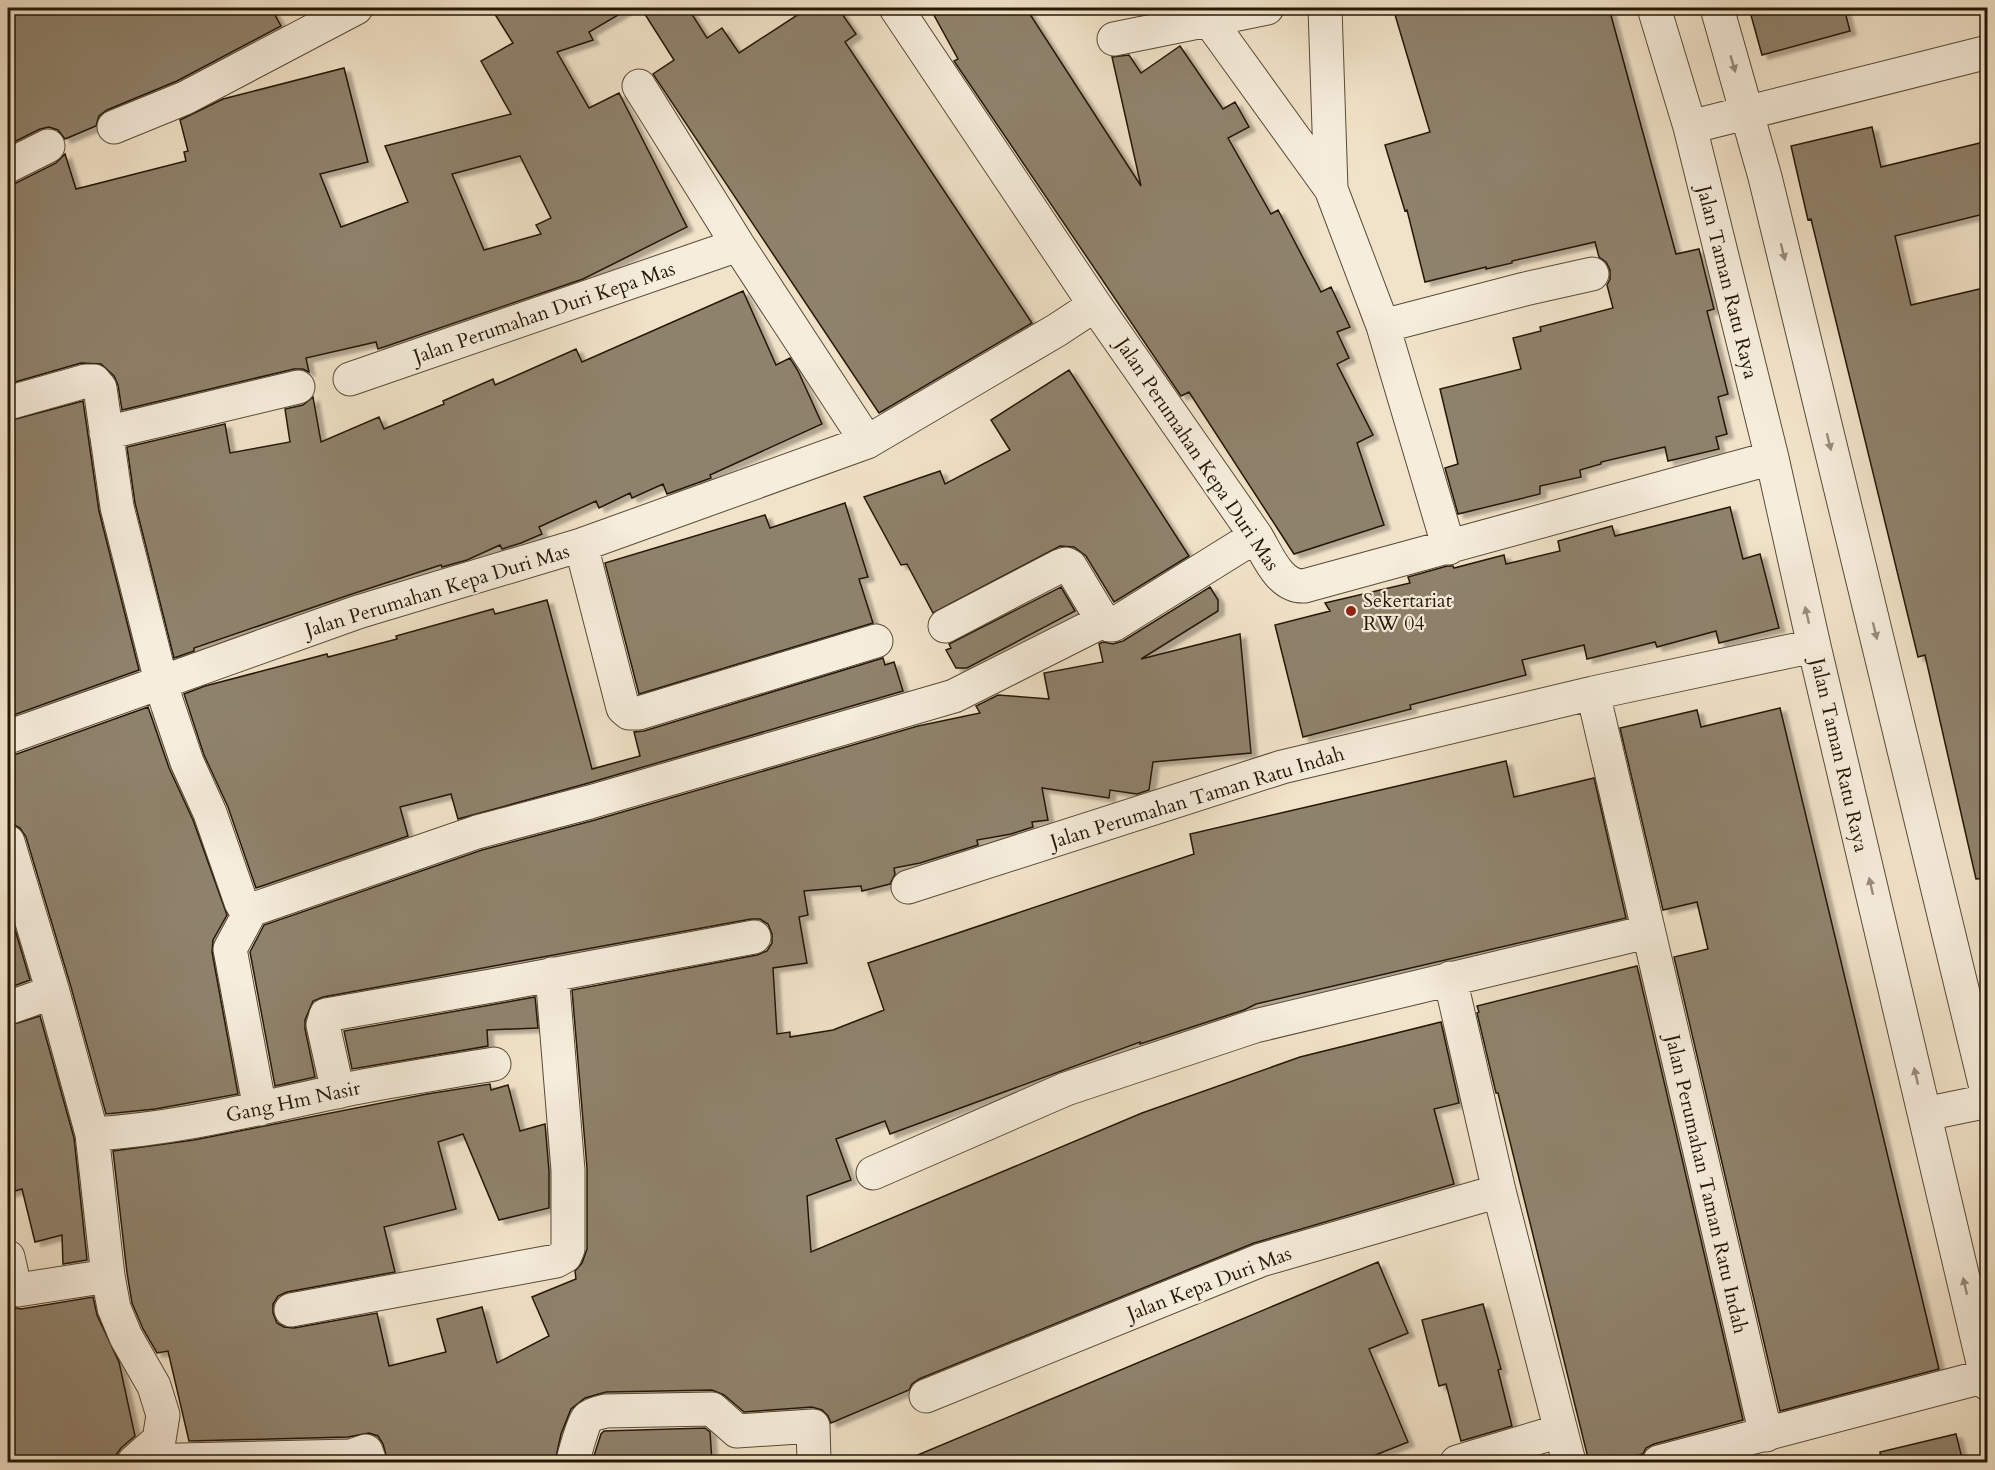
<svg xmlns="http://www.w3.org/2000/svg" width="1995" height="1470" font-family="Cardo,serif">
<style>
.building{fill:#8f826c;stroke:#251807;stroke-width:1.5;fill-rule:evenodd;filter:url(#shadow)}
.lines{fill:none;stroke-linecap:round;stroke-linejoin:round}
.minor-casing{stroke:#584b38;stroke-width:35}
.minor{stroke:#f6eddc;stroke-width:33}
.oneway{fill:#988d7c}
.poi-dot{fill:#8f2418;stroke:#f6eddc;stroke-width:2}
.labels{text-anchor:middle;stroke-width:4.5;stroke-linejoin:round;paint-order:stroke}
.street-label{font-size:20px;fill:#251807;stroke:#f6eddc}
.poi-label{font-size:20px;fill:#251807;stroke:#f6eddc;text-anchor:start}
</style>
<defs>
<filter id="shadow"><feDropShadow dx="6" dy="4" stdDeviation="1.5" flood-color="#0004"/></filter>
</defs>
<rect width="100%" height="100%" fill="#f1e3c9"/>
<filter id="stains"><feTurbulence type="fractalNoise" baseFrequency=".00333" numOctaves="4"/><feColorMatrix values="0 0 0 0 .2 0 0 0 0 .09 0 0 0 0 .02 0 0 0 .5 -.17"/></filter>
<radialGradient id="worn" r=".72"><stop offset=".6" stop-color="#630" stop-opacity="0"/><stop offset="1" stop-color="#630" stop-opacity=".3"/></radialGradient>
<path class="building" d="M 8,8 L 271,8 L 281,26 L 177,81 L 107,110 L 99,116 L 96,126 L 65,139 L 58,130 L 49,127 L 40,129 L 8,145 Z
M 491,8 L 630,8 L 589,32 L 593,40 L 557,52 L 589,108 L 619,93 L 687,227 L 583,279 L 378,349 L 376,342 L 306,358 L 309,372 L 303,369 L 294,369 L 122,410 L 118,385 L 114,376 L 101,364 L 81,363 L 8,384 L 8,185 L 16,183 L 56,163 L 65,154 L 76,189 L 186,161 L 184,152 L 188,151 L 180,120 L 223,99 L 344,68 L 368,162 L 320,174 L 341,227 L 408,202 L 385,146 L 511,114 L 481,61 L 513,43 ZM 520,156 L 551,218 L 536,225 L 541,234 L 484,250 L 452,174 Z
M 641,8 L 688,8 L 707,38 L 722,28 L 739,53 L 808,8 L 838,8 L 856,34 L 845,42 L 1032,323 L 879,413 L 653,74 L 674,60 Z
M 930,8 L 1026,8 L 1141,186 L 1112,57 L 1129,55 L 1141,73 L 1180,46 L 1223,109 L 1235,102 L 1249,127 L 1228,138 L 1271,214 L 1278,210 L 1321,292 L 1331,287 L 1350,327 L 1337,332 L 1349,358 L 1337,364 L 1373,435 L 1357,443 L 1384,525 L 1294,554 L 1189,392 L 1181,396 L 954,61 L 958,59 Z
M 1393,8 L 1609,8 L 1676,254 L 1699,249 L 1714,309 L 1707,311 L 1728,394 L 1718,397 L 1727,434 L 1716,437 L 1719,449 L 1668,461 L 1665,447 L 1601,462 L 1601,464 L 1580,470 L 1581,477 L 1540,486 L 1540,494 L 1458,514 L 1445,468 L 1458,464 L 1440,389 L 1521,369 L 1513,338 L 1541,331 L 1540,327 L 1613,308 L 1607,285 L 1610,279 L 1610,270 L 1606,262 L 1599,257 L 1595,242 L 1512,261 L 1512,263 L 1486,269 L 1486,267 L 1425,282 L 1407,210 L 1405,211 L 1385,145 L 1430,132 Z
M 1749,8 L 1844,8 L 1850,31 L 1762,55 Z
M 1872,127 L 1881,167 L 1988,141 L 1988,213 L 1895,236 L 1911,305 L 1988,287 L 1988,878 L 1976,879 L 1925,655 L 1918,657 L 1811,219 L 1808,220 L 1791,146 Z
M 743,291 L 776,365 L 790,358 L 798,371 L 822,424 L 710,475 L 711,478 L 667,494 L 663,484 L 632,498 L 630,493 L 599,508 L 596,501 L 539,527 L 542,534 L 521,543 L 502,549 L 500,545 L 467,560 L 442,567 L 441,565 L 352,594 L 194,648 L 194,651 L 174,658 L 135,503 L 127,447 L 225,424 L 230,453 L 290,442 L 285,409 L 303,405 L 313,397 L 321,442 L 379,417 L 384,429 L 444,404 L 443,401 L 493,379 L 495,385 L 576,349 L 582,362 Z
M 1069,370 L 1189,556 L 1114,602 L 1086,556 L 1074,547 L 1060,546 L 933,613 L 907,564 L 901,565 L 864,497 L 940,471 L 945,484 L 1010,450 L 991,420 Z
M 83,401 L 99,511 L 139,670 L 8,717 L 8,421 Z
M 845,503 L 868,577 L 859,579 L 873,623 L 639,694 L 605,563 L 765,515 L 770,528 Z
M 1730,507 L 1743,559 L 1760,554 L 1779,628 L 1719,643 L 1716,631 L 1657,647 L 1655,642 L 1587,659 L 1584,645 L 1522,660 L 1526,675 L 1410,705 L 1411,709 L 1303,737 L 1275,625 L 1330,611 L 1325,603 L 1410,583 L 1408,577 L 1447,566 L 1453,566 L 1454,568 L 1504,555 L 1506,564 L 1560,551 L 1558,541 L 1612,526 L 1615,536 Z
M 1061,587 L 1075,611 L 967,668 L 956,668 L 946,650 L 951,648 L 949,644 Z
M 1210,587 L 1218,600 L 1218,611 L 1141,659 L 1240,634 L 1251,753 L 1153,762 L 1149,790 L 1137,794 L 1110,790 L 1109,798 L 1042,788 L 1048,820 L 1032,822 L 1033,827 L 1011,834 L 977,840 L 978,845 L 920,863 L 894,868 L 895,874 L 890,884 L 862,891 L 861,886 L 804,891 L 808,915 L 799,917 L 807,963 L 773,968 L 777,1034 L 790,1032 L 790,1037 L 833,1030 L 884,1010 L 868,963 L 1194,854 L 1190,834 L 1506,761 L 1514,797 L 1594,778 L 1626,918 L 1256,1004 L 1244,1010 L 1140,1044 L 1140,1042 L 890,1134 L 885,1121 L 836,1139 L 851,1180 L 807,1196 L 811,1252 L 1142,1113 L 1300,1057 L 1441,1022 L 1459,1103 L 1434,1109 L 1454,1184 L 1254,1243 L 919,1379 L 912,1384 L 909,1390 L 831,1423 L 828,1416 L 822,1410 L 812,1407 L 744,1412 L 724,1395 L 712,1390 L 606,1392 L 585,1398 L 571,1409 L 561,1434 L 555,1462 L 388,1462 L 383,1444 L 378,1436 L 369,1433 L 348,1437 L 189,1441 L 168,1351 L 157,1353 L 143,1329 L 132,1303 L 127,1273 L 113,1151 L 194,1140 L 427,1094 L 490,1084 L 491,1090 L 508,1085 L 520,1131 L 545,1124 L 549,1171 L 549,1208 L 499,1220 L 463,1134 L 438,1142 L 456,1209 L 384,1227 L 395,1272 L 287,1292 L 278,1296 L 273,1304 L 273,1313 L 277,1323 L 284,1327 L 294,1328 L 377,1313 L 389,1366 L 446,1352 L 437,1319 L 482,1307 L 497,1363 L 549,1336 L 532,1297 L 576,1279 L 575,1271 L 582,1263 L 587,1249 L 587,1168 L 572,990 L 757,955 L 767,951 L 772,943 L 772,934 L 768,924 L 760,919 L 751,919 L 323,997 L 313,1001 L 305,1020 L 305,1029 L 315,1077 L 275,1086 L 250,952 L 264,925 L 482,850 L 595,820 L 918,726 L 980,713 L 976,706 L 998,695 L 1049,699 L 1044,673 L 1103,662 L 1099,644 L 1103,642 L 1113,644 L 1123,641 Z
M 547,600 L 592,769 L 640,756 L 634,732 L 644,731 L 883,658 L 885,665 L 894,662 L 903,691 L 585,784 L 458,819 L 451,794 L 400,807 L 408,836 L 256,888 L 228,807 L 204,755 L 184,694 L 205,686 L 327,654 L 328,657 L 397,639 L 396,636 L 493,609 L 495,614 Z
M 148,707 L 169,768 L 193,820 L 227,915 L 213,940 L 212,952 L 238,1094 L 155,1109 L 106,1114 L 71,987 L 26,837 L 20,828 L 13,824 L 8,824 L 8,755 L 14,755 Z
M 1780,708 L 1939,1369 L 1780,1411 L 1674,957 L 1708,949 L 1697,902 L 1663,910 L 1620,728 L 1697,710 L 1701,727 Z
M 8,906 L 30,980 L 8,988 Z
M 1637,966 L 1743,1420 L 1654,1444 L 1646,1448 L 1643,1454 L 1606,1462 L 1589,1462 L 1498,1093 L 1496,1093 L 1477,1013 L 1479,1012 L 1477,1006 Z
M 535,997 L 538,1028 L 487,1030 L 488,1046 L 352,1069 L 344,1031 Z
M 40,1016 L 74,1138 L 87,1260 L 63,1264 L 62,1235 L 35,1242 L 22,1189 L 8,1193 L 8,1026 Z
M 1378,1262 L 1408,1333 L 1369,1349 L 1408,1442 L 1358,1462 L 901,1462 Z
M 93,1297 L 97,1315 L 119,1362 L 135,1436 L 121,1448 L 116,1455 L 116,1462 L 8,1462 L 8,1306 L 21,1309 Z
M 1483,1304 L 1501,1369 L 1498,1370 L 1512,1426 L 1461,1441 L 1446,1384 L 1439,1386 L 1422,1320 Z
M 705,1428 L 710,1432 L 712,1462 L 592,1462 L 601,1434 L 604,1431 Z
M 1956,1434 L 1963,1462 L 1881,1462 L 1880,1452 Z"/>
<g class="lines">
<g class="minor-casing">
<path id="minor" d="M 896,8 L 1095,305 L 1256,536 C 1267,554 1279,587 1304,586 L 1772,458
M 1325,8 L 1331,189 L 1383,326 L 1449,548
M 1654,8 L 1690,127 L 1772,458 L 1814,646 L 1988,1384
M 1717,8 L 1765,177 L 1988,1096
M 1209,20 L 1331,189
M 1114,39 L 1267,8
M 639,86 L 738,245 L 867,442
M 114,127 L 185,98 L 356,8
M 1690,127 L 1988,52
M 8,166 L 48,146
M 1383,326 L 1525,289 L 1592,274
M 350,379 L 738,245
M 8,403 L 86,381 L 94,381 L 100,388 L 117,507 L 165,697 L 187,762 L 210,813 L 241,902 L 245,909 L 251,910
M 106,433 L 298,387
M 581,545 L 623,708 L 629,713 L 639,713 L 876,641
M 945,626 L 1060,566 L 1066,564 L 1070,566 L 1103,621 L 1109,625 L 1113,625 L 1256,536
M 1593,693 L 1766,1435
M 8,737 L 358,612 L 581,545 L 867,442 L 1057,330 L 1095,305
M 8,842 L 53,992 L 92,1134 L 108,1276 L 114,1308 L 126,1337 L 154,1386 L 163,1415 L 159,1440 L 134,1462
M 908,887 L 1282,767 L 1593,693 L 1814,646
M 1450,978 L 1499,1191 L 1569,1462
M 8,1008 L 53,992
M 338,1092 L 323,1025 L 326,1015 L 508,983 L 754,937
M 260,1109 L 230,949 L 251,910 L 477,832 L 590,802 L 954,696 L 1103,621
M 1925,1114 L 1988,1101
M 92,1134 C 180,1129 267,1106 354,1088 C 400,1079 447,1072 494,1064
M 873,1173 L 1066,1089 L 1255,1026 L 1647,932
M 8,1257 L 15,1288 L 18,1290 L 108,1276
M 291,1310 L 556,1261 L 565,1256 L 568,1249 L 568,1170 L 552,974
M 926,1396 L 1261,1260 L 1499,1191
M 137,1461 L 351,1456 L 366,1451 L 370,1462
M 573,1462 C 574,1455 583,1424 587,1419 C 591,1414 601,1412 606,1411 L 712,1409 L 737,1431 L 813,1426 L 814,1462
M 1457,1462 L 1560,1431
M 1659,1462 L 1986,1376"/>
</g>
<use href="#minor" class="minor"/>
</g>
<defs><path id="oneway-solid" d="M-6-.8H1V-3.2L6.5 0L1 3.2V.8H-6Z" transform="scale(1.5)"/></defs>
<g class="oneway">
<use href="#oneway-solid" transform="translate(1733 64) rotate(74)"/>
<use href="#oneway-solid" transform="translate(1783 252) rotate(76)"/>
<use href="#oneway-solid" transform="translate(1829 442) rotate(76)"/>
<use href="#oneway-solid" transform="translate(1807 615) rotate(-103)"/>
<use href="#oneway-solid" transform="translate(1875 631) rotate(76)"/>
<use href="#oneway-solid" transform="translate(1871 886) rotate(-103)"/>
<use href="#oneway-solid" transform="translate(1916 1076) rotate(-103)"/>
<use href="#oneway-solid" transform="translate(1965 1286) rotate(-103)"/>
</g>
<circle class="poi-dot" cx="1351" cy="611" r="6"/>
<g class="labels">
<g class="street-label">
<text transform="translate(1728 282) rotate(76)" y="7">Jalan Taman Ratu Raya</text>
<text transform="translate(544 312) rotate(-19)" y="7">Jalan Perumahan Duri Kepa Mas</text>
<text transform="translate(1198 454) rotate(56)" y="7">Jalan Perumahan Kepa Duri Mas</text>
<text transform="translate(437 590) rotate(-17)" y="7">Jalan Perumahan Kepa Duri Mas</text>
<text transform="translate(1840 755) rotate(77)" y="7">Jalan Taman Ratu Raya</text>
<text transform="translate(1197 797) rotate(-17)" y="7">Jalan Perumahan Taman Ratu Indah</text>
<text transform="translate(293 1101) rotate(-12)" y="7">Gang Hm Nasir</text>
<text transform="translate(1707 1184) rotate(77)" y="7">Jalan Perumahan Taman Ratu Indah</text>
<text transform="translate(1209 1283) rotate(-21)" y="7">Jalan Kepa Duri Mas</text>
</g>
<g class="poi-label">
<text x="1363" y="607">Sekertariat<tspan x="1363" dy="23">RW 04</tspan></text>
</g>
</g>
<rect width="1995" height="1470" fill="none" stroke="#f1e3c9" stroke-width="30"/>
<rect x="9" y="9" width="1977" height="1452" fill="none" stroke="#251807" stroke-width="3"/>
<rect x="15" y="15" width="1965" height="1440" fill="none" stroke="#251807" stroke-width="1.5"/>
<rect width="100%" height="100%" filter="url(#stains)"/>
<rect width="100%" height="100%" fill="url(#worn)"/>
</svg>
